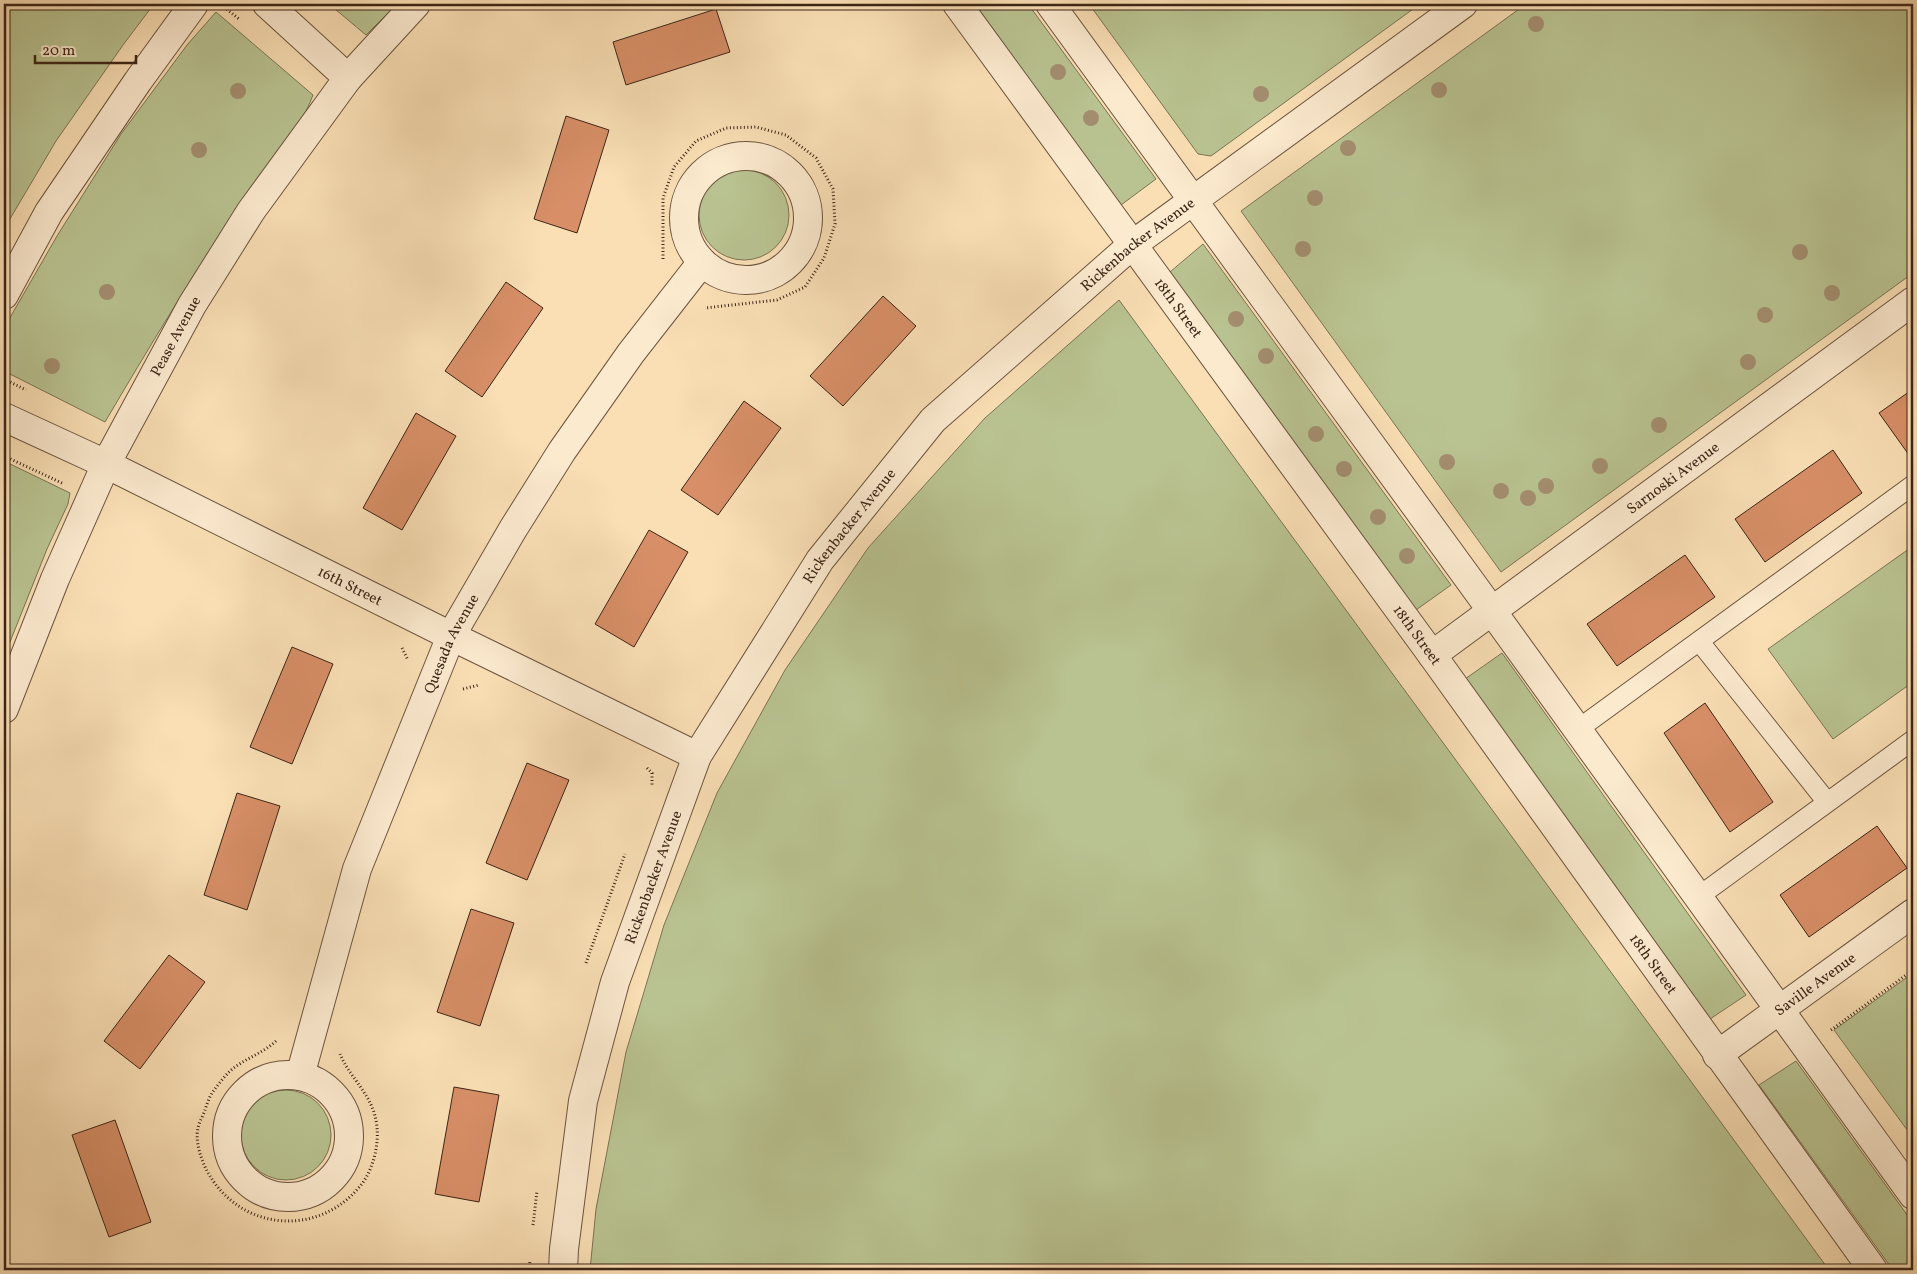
<svg xmlns="http://www.w3.org/2000/svg" width="1917" height="1274" font-family="Vollkorn,serif">
<style>
.green{fill:#b9c391;stroke:#7a7454}
.building{fill:#d88f67;stroke:#3c2517}
.lines{fill:none;stroke-linecap:round;stroke-linejoin:round}
.lane-casing{stroke:#6c543e;stroke-width:21}
.street-casing{stroke:#6c543e;stroke-width:30}
.path{stroke:#3c2517;stroke-width:3;stroke-dasharray:1 2.5;stroke-linecap:butt}
.lane{stroke:#fceacf;stroke-width:19}
.street{stroke:#fceacf;stroke-width:28}
.tree{fill:#a38e6f}
.labels{text-anchor:middle;stroke-width:5;stroke-linejoin:round;paint-order:stroke}
.street-label{font-size:15px;fill:#3c2517;stroke:#fceacf}
</style>
<rect width="100%" height="100%" fill="#fadfb5"/>
<filter id="stains"><feTurbulence type="fractalNoise" baseFrequency=".004" numOctaves="4"/><feColorMatrix values="0 0 0 0 .2 0 0 0 0 .09 0 0 0 0 .02 0 0 0 .5 -.17"/></filter>
<radialGradient id="worn" r=".72"><stop offset=".6" stop-color="#630" stop-opacity="0"/><stop offset="1" stop-color="#630" stop-opacity=".3"/></radialGradient>
<path class="green" d="M 4,4 L 154,4 L 123,45 L 56,141 L 4,229 Z
M 329,4 L 397,4 L 366,35 Z
M 975,4 L 1028,4 L 1156,179 L 1121,205 Z
M 1089,4 L 1420,4 L 1211,156 L 1198,154 Z
M 1526,4 L 1913,4 L 1913,273 L 1501,572 L 1241,211 Z
M 216,12 L 313,95 C 298,136 264,169 240,205 C 192,276 148,349 105,422 L 4,371 L 4,328 L 57,236 L 121,134 L 187,45 Z
M699 215a45 45 0 1 1 90 0a45 45 0 1 1-90 0Z
M 1203,244 L 1451,585 L 1416,610 L 1170,272 Z
M 1119,300 L 1829,1270 L 590,1270 L 596,1209 L 626,1052 L 664,925 L 717,793 L 785,670 L 868,548 L 985,418 Z
M 4,461 L 70,493 L 68,504 L 47,549 L 4,657 Z
M 1913,546 L 1913,682 L 1833,739 L 1768,649 Z
M 1502,653 L 1746,995 L 1710,1019 L 1465,679 Z
M 1913,973 L 1913,1138 L 1834,1030 Z
M 1796,1061 L 1913,1223 L 1913,1270 L 1893,1270 L 1759,1085 Z
M241 1135a45 45 0 1 1 90 0a45 45 0 1 1-90 0Z"/>
<path class="building" d="M 716,9 L 730,52 L 626,85 L 613,42 Z
M 566,116 L 609,130 L 577,233 L 534,219 Z
M 506,282 L 543,308 L 482,397 L 445,371 Z
M 883,296 L 916,326 L 843,406 L 810,376 Z
M 1913,389 L 1913,452 L 1909,455 L 1879,413 Z
M 744,401 L 781,428 L 718,515 L 681,490 Z
M 416,413 L 456,436 L 402,530 L 363,508 Z
M 1833,450 L 1862,493 L 1765,562 L 1735,519 Z
M 649,530 L 688,552 L 634,647 L 595,624 Z
M 1685,555 L 1715,597 L 1617,666 L 1587,624 Z
M 292,647 L 333,664 L 292,764 L 250,747 Z
M 1705,703 L 1773,802 L 1730,832 L 1664,733 Z
M 527,763 L 569,780 L 527,880 L 486,863 Z
M 237,793 L 280,806 L 247,910 L 204,895 Z
M 1877,826 L 1907,868 L 1809,937 L 1780,895 Z
M 471,909 L 514,923 L 480,1026 L 437,1012 Z
M 169,955 L 205,982 L 140,1069 L 104,1041 Z
M 454,1087 L 499,1095 L 479,1202 L 435,1194 Z
M 115,1120 L 151,1222 L 109,1237 L 72,1135 Z"/>
<g class="lines">
<g class="lane-casing">
<path id="lane" d="M 1699,641 L 1827,802
M 1577,730 L 1913,485
M 1698,897 L 1913,740"/>
</g>
<g class="street-casing">
<g id="street">
<path d="M 267,4 L 348,78"/>
<path id="s1" d="M 957,4 L 1432,655 L 1873,1270"/>
<path d="M 1050,4 L 1492,611 L 1913,1195"/>
<circle cx="746" cy="218" r="62"/>
<path d="M 4,295 L 49,212 L 138,81 L 194,4"/>
<path id="s2" d="M 4,417 L 106,464 L 451,636 L 697,756"/>
<path id="s3" d="M 1432,655 L 1913,301"/>
<path id="s4" d="M 4,709 L 55,579 L 106,464 L 192,305 L 251,211 L 348,78 L 416,4"/>
<path id="s5" d="M 1717,1055 L 1913,913"/>
<circle cx="288" cy="1136" r="61"/>
<path id="s6" d="M 300,1076 L 357,869 L 451,636 L 513,529 L 562,451 L 631,353 L 702,262"/>
<path id="s7" d="M 563,1270 L 564,1249 L 583,1101 L 615,982 L 697,756 L 820,560 L 933,420 L 1132,245 L 1463,4"/>
</g>
</g>
<path class="path" d="M 224,7 L 239,19
M 663,259 L 663,198 L 674,167 L 696,141 L 726,128 L 756,127 L 786,135 L 816,158 L 833,189 L 835,224 L 824,258 L 805,287 L 777,300 L 705,308
M 4,379 L 26,390
M 4,456 L 64,484
M 402,648 L 408,660
M 463,689 L 479,685
M 647,768 L 652,773 L 652,785
M 586,963 L 625,854
M 1831,1030 L 1913,970
M 276,1041 C 262,1054 243,1059 229,1072 C 223,1078 217,1086 212,1093 C 209,1098 207,1104 205,1110 C 203,1116 199,1122 198,1128 C 195,1142 201,1159 207,1171 C 240,1232 319,1238 361,1185 C 375,1167 381,1138 375,1116 C 369,1092 349,1076 340,1054
M 533,1225 L 537,1191
M 529,1270 L 530,1261"/>
<use href="#lane" class="lane"/>
<use href="#street" class="street"/>
</g>
<g class="tree">
<circle cx="1536" cy="24" r="8"/>
<circle cx="1058" cy="72" r="8"/>
<circle cx="1439" cy="90" r="8"/>
<circle cx="238" cy="91" r="8"/>
<circle cx="1261" cy="94" r="8"/>
<circle cx="1091" cy="118" r="8"/>
<circle cx="1348" cy="148" r="8"/>
<circle cx="199" cy="150" r="8"/>
<circle cx="1315" cy="198" r="8"/>
<circle cx="1303" cy="249" r="8"/>
<circle cx="1800" cy="252" r="8"/>
<circle cx="107" cy="292" r="8"/>
<circle cx="1832" cy="293" r="8"/>
<circle cx="1765" cy="315" r="8"/>
<circle cx="1236" cy="319" r="8"/>
<circle cx="1266" cy="356" r="8"/>
<circle cx="1748" cy="362" r="8"/>
<circle cx="52" cy="366" r="8"/>
<circle cx="1659" cy="425" r="8"/>
<circle cx="1316" cy="434" r="8"/>
<circle cx="1447" cy="462" r="8"/>
<circle cx="1600" cy="466" r="8"/>
<circle cx="1344" cy="469" r="8"/>
<circle cx="1546" cy="486" r="8"/>
<circle cx="1501" cy="491" r="8"/>
<circle cx="1528" cy="498" r="8"/>
<circle cx="1378" cy="517" r="8"/>
<circle cx="1407" cy="556" r="8"/>
</g>
<g class="labels">
<g class="street-label">
<text dy="5" stroke="none"><textPath href="#s7" startOffset="1215">Rickenbacker Avenue</textPath></text>
<text dy="5" stroke="none"><textPath href="#s1" startOffset="376">18th Street</textPath></text>
<text dy="5" stroke="none"><textPath href="#s4" startOffset="411">Pease Avenue</textPath></text>
<text dy="5" stroke="none"><textPath href="#s3" startOffset="299">Sarnoski Avenue</textPath></text>
<text dy="5" stroke="none"><textPath href="#s7" startOffset="810">Rickenbacker Avenue</textPath></text>
<text dy="5" stroke="none"><textPath href="#s2" startOffset="385">16th Street</textPath></text>
<text dy="5" stroke="none"><textPath href="#s1" startOffset="781">18th Street</textPath></text>
<text dy="5" stroke="none"><textPath href="#s6" startOffset="459">Quesada Avenue</textPath></text>
<text dy="5" stroke="none"><textPath href="#s7" startOffset="405">Rickenbacker Avenue</textPath></text>
<text dy="5" stroke="none"><textPath href="#s1" startOffset="1186">18th Street</textPath></text>
<text dy="5" stroke="none"><textPath href="#s5" startOffset="121">Saville Avenue</textPath></text>
</g>
</g>
<rect width="1917" height="1274" fill="none" stroke="#fadfb5" stroke-width="20"/>
<rect x="5" y="5" width="1907" height="1264" fill="none" stroke="#3c2517" stroke-width="2.5"/>
<rect x="10" y="10" width="1897" height="1254" fill="none" stroke="#3c2517"/>
<path d="M35 55v8h101v-8" fill="none" stroke="#3c2517" stroke-width="2.5"/>
<text x="42" y="55" font-size="15" fill="#3c2517" stroke="#fceacf" stroke-width="4" paint-order="stroke">20 m</text>
<rect width="100%" height="100%" filter="url(#stains)"/>
<rect width="100%" height="100%" fill="url(#worn)"/>
</svg>
